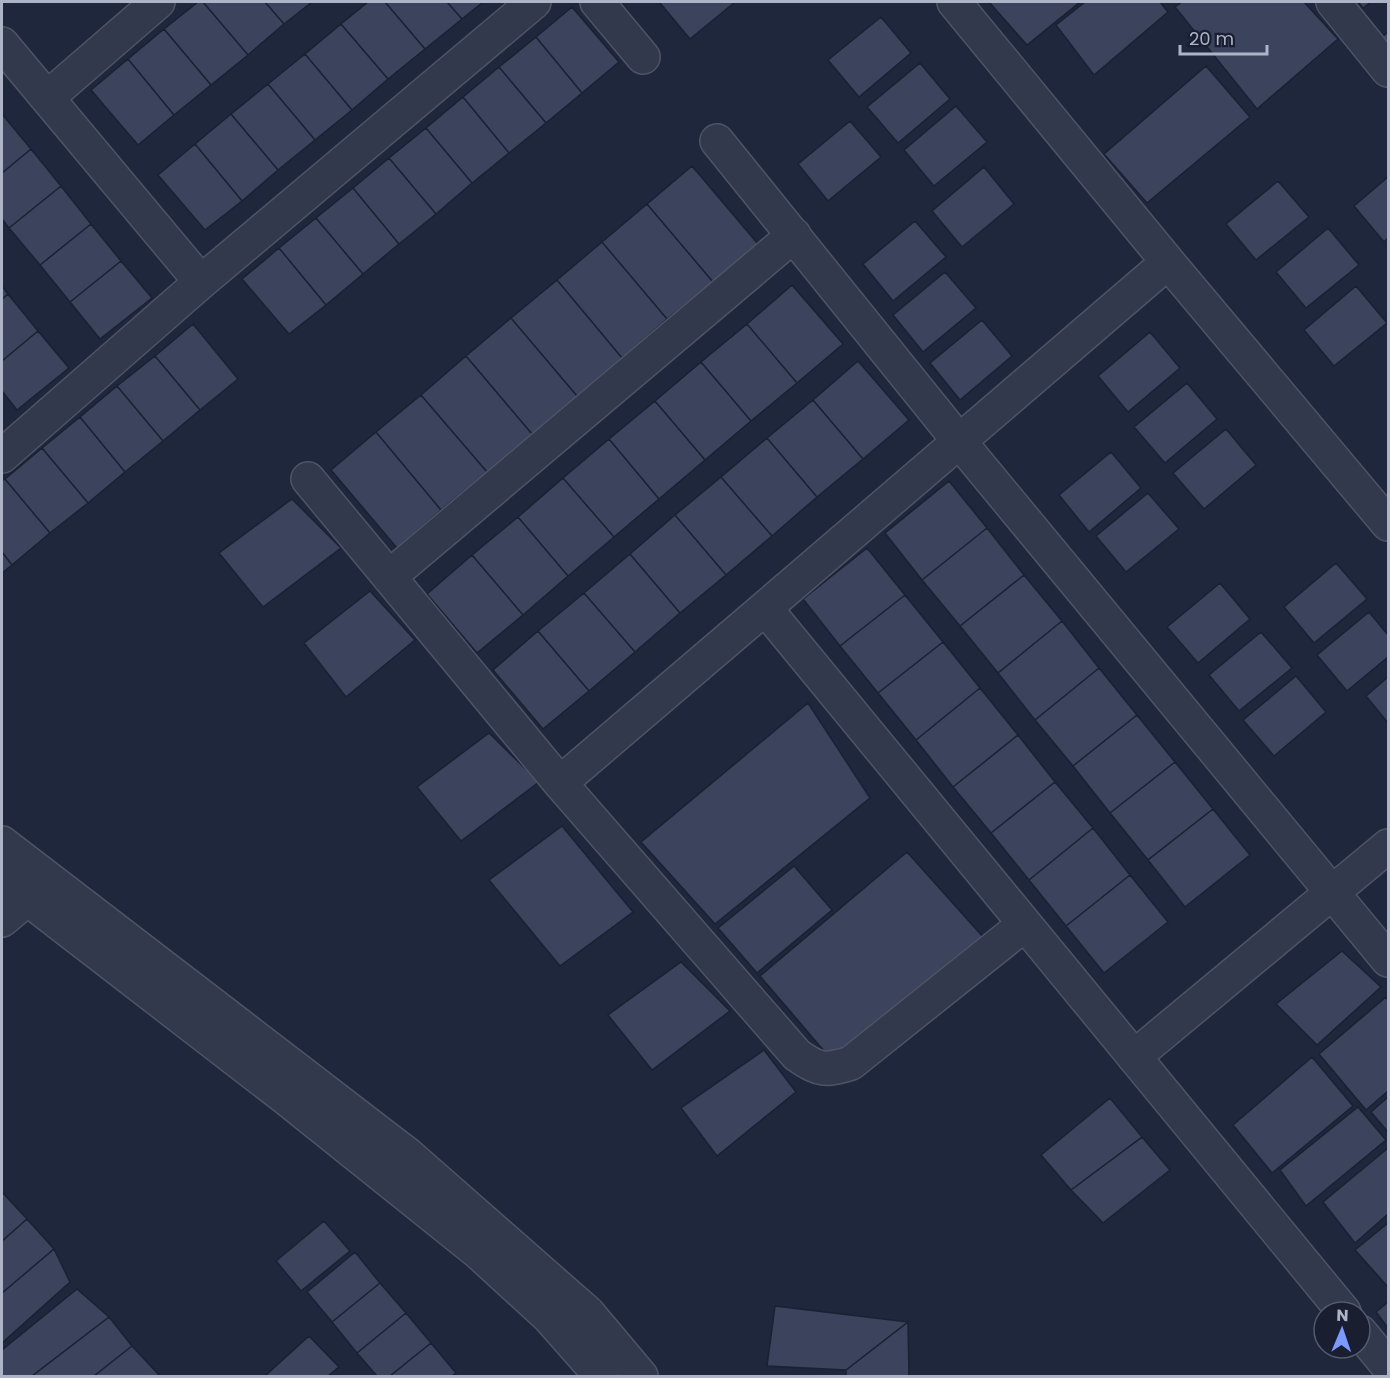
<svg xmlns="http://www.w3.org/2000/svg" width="1390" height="1378" font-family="Poppins,sans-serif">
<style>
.building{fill:#3b435d;stroke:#1b2033;stroke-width:1.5}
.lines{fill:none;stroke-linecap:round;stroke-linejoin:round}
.minor-casing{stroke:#4e5467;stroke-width:36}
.minor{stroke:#33394c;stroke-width:33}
</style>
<rect width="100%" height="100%" fill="#1f273c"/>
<path class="building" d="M 198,2 L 203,2 L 248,55 L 211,85 L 164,29 Z
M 203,2 L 265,2 L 284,24 L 248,55 Z
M 265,2 L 312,2 L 284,24 Z
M 368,2 L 385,2 L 425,49 L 388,79 L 341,24 Z
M 385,2 L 447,2 L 462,19 L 425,49 Z
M 447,2 L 483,2 L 462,19 Z
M 661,2 L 735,2 L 690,39 L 660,3 Z
M 989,2 L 1080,2 L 1027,45 Z
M 1085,2 L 1160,2 L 1168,12 L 1094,75 L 1056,25 Z
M 1182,2 L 1304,2 L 1338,39 L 1257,109 L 1175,7 Z
M 1358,2 L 1371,2 L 1363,8 Z
M 572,7 L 619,62 L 582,93 L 536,37 Z
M 881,17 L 911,53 L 859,97 L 828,60 Z
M 341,24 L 388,79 L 352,110 L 305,54 Z
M 164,29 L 211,85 L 174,115 L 128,59 Z
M 1388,32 L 1388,45 L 1382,37 Z
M 536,37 L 582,93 L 546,123 L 499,67 Z
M 305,54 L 352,110 L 315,140 L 268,84 Z
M 128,59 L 174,115 L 138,145 L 91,90 Z
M 920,63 L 950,99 L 898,143 L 867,107 Z
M 1206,66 L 1250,117 L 1147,203 L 1104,154 Z
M 499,67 L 546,123 L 509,153 L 463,97 Z
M 268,84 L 315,140 L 278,170 L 231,114 Z
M 463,97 L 509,153 L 472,183 L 426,128 Z
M 956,106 L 987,142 L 934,186 L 904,150 Z
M 2,114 L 31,149 L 2,173 Z
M 231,114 L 278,170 L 242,201 L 195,144 Z
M 850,121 L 881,157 L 828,201 L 798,164 Z
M 426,128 L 472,183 L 436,214 L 389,158 Z
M 195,144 L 242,201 L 205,230 L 158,175 Z
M 31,149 L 61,186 L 9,228 L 2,219 L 2,173 Z
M 389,158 L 436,214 L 399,244 L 353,188 Z
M 692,166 L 758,244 L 713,282 L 647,204 Z
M 984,167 L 1014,204 L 962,247 L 932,211 Z
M 1388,177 L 1388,238 L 1384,242 L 1354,206 Z
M 1278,181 L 1309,217 L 1256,260 L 1226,224 Z
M 61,186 L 91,224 L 40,265 L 9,228 Z
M 353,188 L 399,244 L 363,274 L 316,218 Z
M 647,204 L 713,282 L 667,319 L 602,242 Z
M 316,218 L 363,274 L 326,305 L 279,248 Z
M 915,221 L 946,257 L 893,301 L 863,264 Z
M 91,224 L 121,261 L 70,302 L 40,265 Z
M 1328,228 L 1359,265 L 1306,308 L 1276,272 Z
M 602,242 L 667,319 L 622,358 L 557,280 Z
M 279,248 L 326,305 L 289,334 L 242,279 Z
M 121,261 L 152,298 L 100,339 L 70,302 Z
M 945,272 L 976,308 L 923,352 L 893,315 Z
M 557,280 L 622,358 L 577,396 L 511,318 Z
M 792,285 L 843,344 L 797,383 L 747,324 Z
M 2,286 L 8,294 L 2,299 Z
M 1356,286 L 1387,323 L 1334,366 L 1304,330 Z
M 8,294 L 38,331 L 2,361 L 2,299 Z
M 511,318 L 577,396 L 532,434 L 466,356 Z
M 982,320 L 1012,356 L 960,400 L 930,363 Z
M 193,324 L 238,379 L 200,410 L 155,356 Z
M 747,324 L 797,383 L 751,421 L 701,362 Z
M 38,331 L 69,368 L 17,410 L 2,391 L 2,361 Z
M 1150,332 L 1180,368 L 1128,412 L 1098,376 Z
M 155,356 L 200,410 L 163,441 L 117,386 Z
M 466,356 L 532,434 L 487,472 L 421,395 Z
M 858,361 L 909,420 L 863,459 L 813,400 Z
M 701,362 L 751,421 L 705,460 L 655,401 Z
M 1187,383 L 1217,419 L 1165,463 L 1134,427 Z
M 117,386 L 163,441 L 125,472 L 80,417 Z
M 421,395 L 487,472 L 441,510 L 376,432 Z
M 813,400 L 863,459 L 817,497 L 767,438 Z
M 655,401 L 705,460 L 659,499 L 609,439 Z
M 80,417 L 125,472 L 88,503 L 42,448 Z
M 1226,429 L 1256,465 L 1204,509 L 1173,473 Z
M 376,432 L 441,510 L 397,548 L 331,470 Z
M 767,438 L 817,497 L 772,536 L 721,477 Z
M 609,439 L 659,499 L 614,537 L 563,478 Z
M 42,448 L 88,503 L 50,533 L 5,479 Z
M 1111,452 L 1141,488 L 1089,532 L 1059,495 Z
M 721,477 L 772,536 L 726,575 L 675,515 Z
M 563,478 L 614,537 L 568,576 L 518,517 Z
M 5,479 L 50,533 L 12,565 L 2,552 L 2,481 Z
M 949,481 L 987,528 L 922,580 L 885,533 Z
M 1148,493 L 1179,529 L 1126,572 L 1096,536 Z
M 292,499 L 341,548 L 263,607 L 219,553 Z
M 675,515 L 726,575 L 680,613 L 630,554 Z
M 518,517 L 568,576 L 523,615 L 472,555 Z
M 987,528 L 1024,575 L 960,626 L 922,580 Z
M 867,548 L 905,595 L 840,646 L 803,599 Z
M 2,552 L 12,565 L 2,573 Z
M 630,554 L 680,613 L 635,652 L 584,593 Z
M 472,555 L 523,615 L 477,653 L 427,594 Z
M 1336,563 L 1367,599 L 1314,643 L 1284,607 Z
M 1024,575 L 1062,621 L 998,673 L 960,626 Z
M 1220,583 L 1250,619 L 1198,663 L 1167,627 Z
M 370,591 L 415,640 L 346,697 L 304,643 Z
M 584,593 L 635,652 L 589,691 L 538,631 Z
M 905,595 L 943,642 L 878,693 L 840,646 Z
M 1369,612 L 1388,635 L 1388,657 L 1347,691 L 1317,655 Z
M 1062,621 L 1099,668 L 1035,720 L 998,673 Z
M 538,631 L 589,691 L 543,729 L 493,670 Z
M 1261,632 L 1292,668 L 1239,711 L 1209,675 Z
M 943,642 L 980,688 L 916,740 L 878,693 Z
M 1099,668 L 1137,715 L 1073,766 L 1035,720 Z
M 1296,676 L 1326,712 L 1274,756 L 1243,720 Z
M 1388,677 L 1388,723 L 1366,696 Z
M 980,688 L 1018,735 L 953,787 L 916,740 Z
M 808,703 L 870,798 L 715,924 L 641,842 Z
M 1137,715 L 1175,762 L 1110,813 L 1073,766 Z
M 489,733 L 539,782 L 461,841 L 417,787 Z
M 1018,735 L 1055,782 L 991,833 L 953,787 Z
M 1175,762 L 1213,809 L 1148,860 L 1110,813 Z
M 1055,782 L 1093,828 L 1029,880 L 991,833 Z
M 1213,809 L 1250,855 L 1185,907 L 1148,860 Z
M 562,826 L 633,912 L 560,966 L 489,880 Z
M 1093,828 L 1130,875 L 1066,926 L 1029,880 Z
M 907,852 L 984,938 L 836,1065 L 760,976 Z
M 794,866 L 832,910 L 757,973 L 718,928 Z
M 1130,875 L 1168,922 L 1104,973 L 1066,926 Z
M 1342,951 L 1381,987 L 1317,1045 L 1276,1004 Z
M 681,962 L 730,1011 L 652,1070 L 608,1015 Z
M 1386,997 L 1388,1000 L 1388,1091 L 1366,1110 L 1319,1054 Z
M 764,1050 L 796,1092 L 717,1156 L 681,1108 Z
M 1312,1057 L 1353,1106 L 1272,1173 L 1233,1125 Z
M 1388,1097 L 1388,1132 L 1371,1112 Z
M 1110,1098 L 1142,1137 L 1071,1190 L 1041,1155 Z
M 1358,1107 L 1386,1140 L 1306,1206 L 1280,1170 Z
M 1142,1137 L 1170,1170 L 1103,1223 L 1071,1190 Z
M 1388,1148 L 1388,1214 L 1355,1243 L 1323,1202 Z
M 2,1192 L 27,1219 L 2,1241 Z
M 27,1219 L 54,1249 L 2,1293 L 2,1241 Z
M 324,1221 L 350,1251 L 301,1291 L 276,1261 Z
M 1388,1223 L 1388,1287 L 1355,1250 Z
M 54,1249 L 70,1282 L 2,1343 L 2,1293 Z
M 355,1252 L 380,1283 L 332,1322 L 307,1292 Z
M 380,1283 L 406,1313 L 357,1353 L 332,1322 Z
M 77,1289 L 109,1317 L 32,1376 L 2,1376 L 2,1350 Z
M 1388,1302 L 1388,1328 L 1376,1312 Z
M 775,1306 L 908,1322 L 846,1370 L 767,1366 Z
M 406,1313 L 431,1343 L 390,1376 L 377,1376 L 357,1353 Z
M 109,1317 L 132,1346 L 94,1376 L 32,1376 Z
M 908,1322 L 909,1376 L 846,1376 L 846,1370 Z
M 309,1336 L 339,1367 L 328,1376 L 265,1376 Z
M 431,1343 L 456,1373 L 452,1376 L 390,1376 Z
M 132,1346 L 159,1375 L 156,1376 L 94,1376 Z"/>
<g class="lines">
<g class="minor-casing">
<path id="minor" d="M 597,2 L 643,57
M 954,2 L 1168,262 L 1388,524
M 1333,2 L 1388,70
M 2,44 L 201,282 L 2,456
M 47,98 L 158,2
M 717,141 L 959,441 L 1388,960
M 1168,262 L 765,608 L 1344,1312
M 201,282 L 534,2
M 308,479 L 560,783 L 797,1055 C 819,1071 826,1071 851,1063 L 1025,924
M 389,577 L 794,235
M 560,783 L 765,608
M 2,843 L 407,1154 L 588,1313 L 641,1376
M 2,879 L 287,1099 L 478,1252 L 549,1317 L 601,1376
M 2,920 L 27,899
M 1134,1057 L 1388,846
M 1360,1332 L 1388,1366"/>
</g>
<use href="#minor" class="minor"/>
</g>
<rect width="1390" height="1378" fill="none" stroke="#aeb4c8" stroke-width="6"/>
<g transform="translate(1342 1330) rotate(2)"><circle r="28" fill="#191e31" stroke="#555a6d" stroke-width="1.5"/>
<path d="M0-4.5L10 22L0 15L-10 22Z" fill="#7c99ff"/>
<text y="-9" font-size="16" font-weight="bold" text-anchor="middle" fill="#aeb4c8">N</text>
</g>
<path d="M1180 45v9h87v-9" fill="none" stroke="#aeb4c8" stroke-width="3"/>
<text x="1189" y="45" font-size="18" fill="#aeb4c8" stroke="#191e31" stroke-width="4.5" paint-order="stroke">20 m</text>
</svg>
